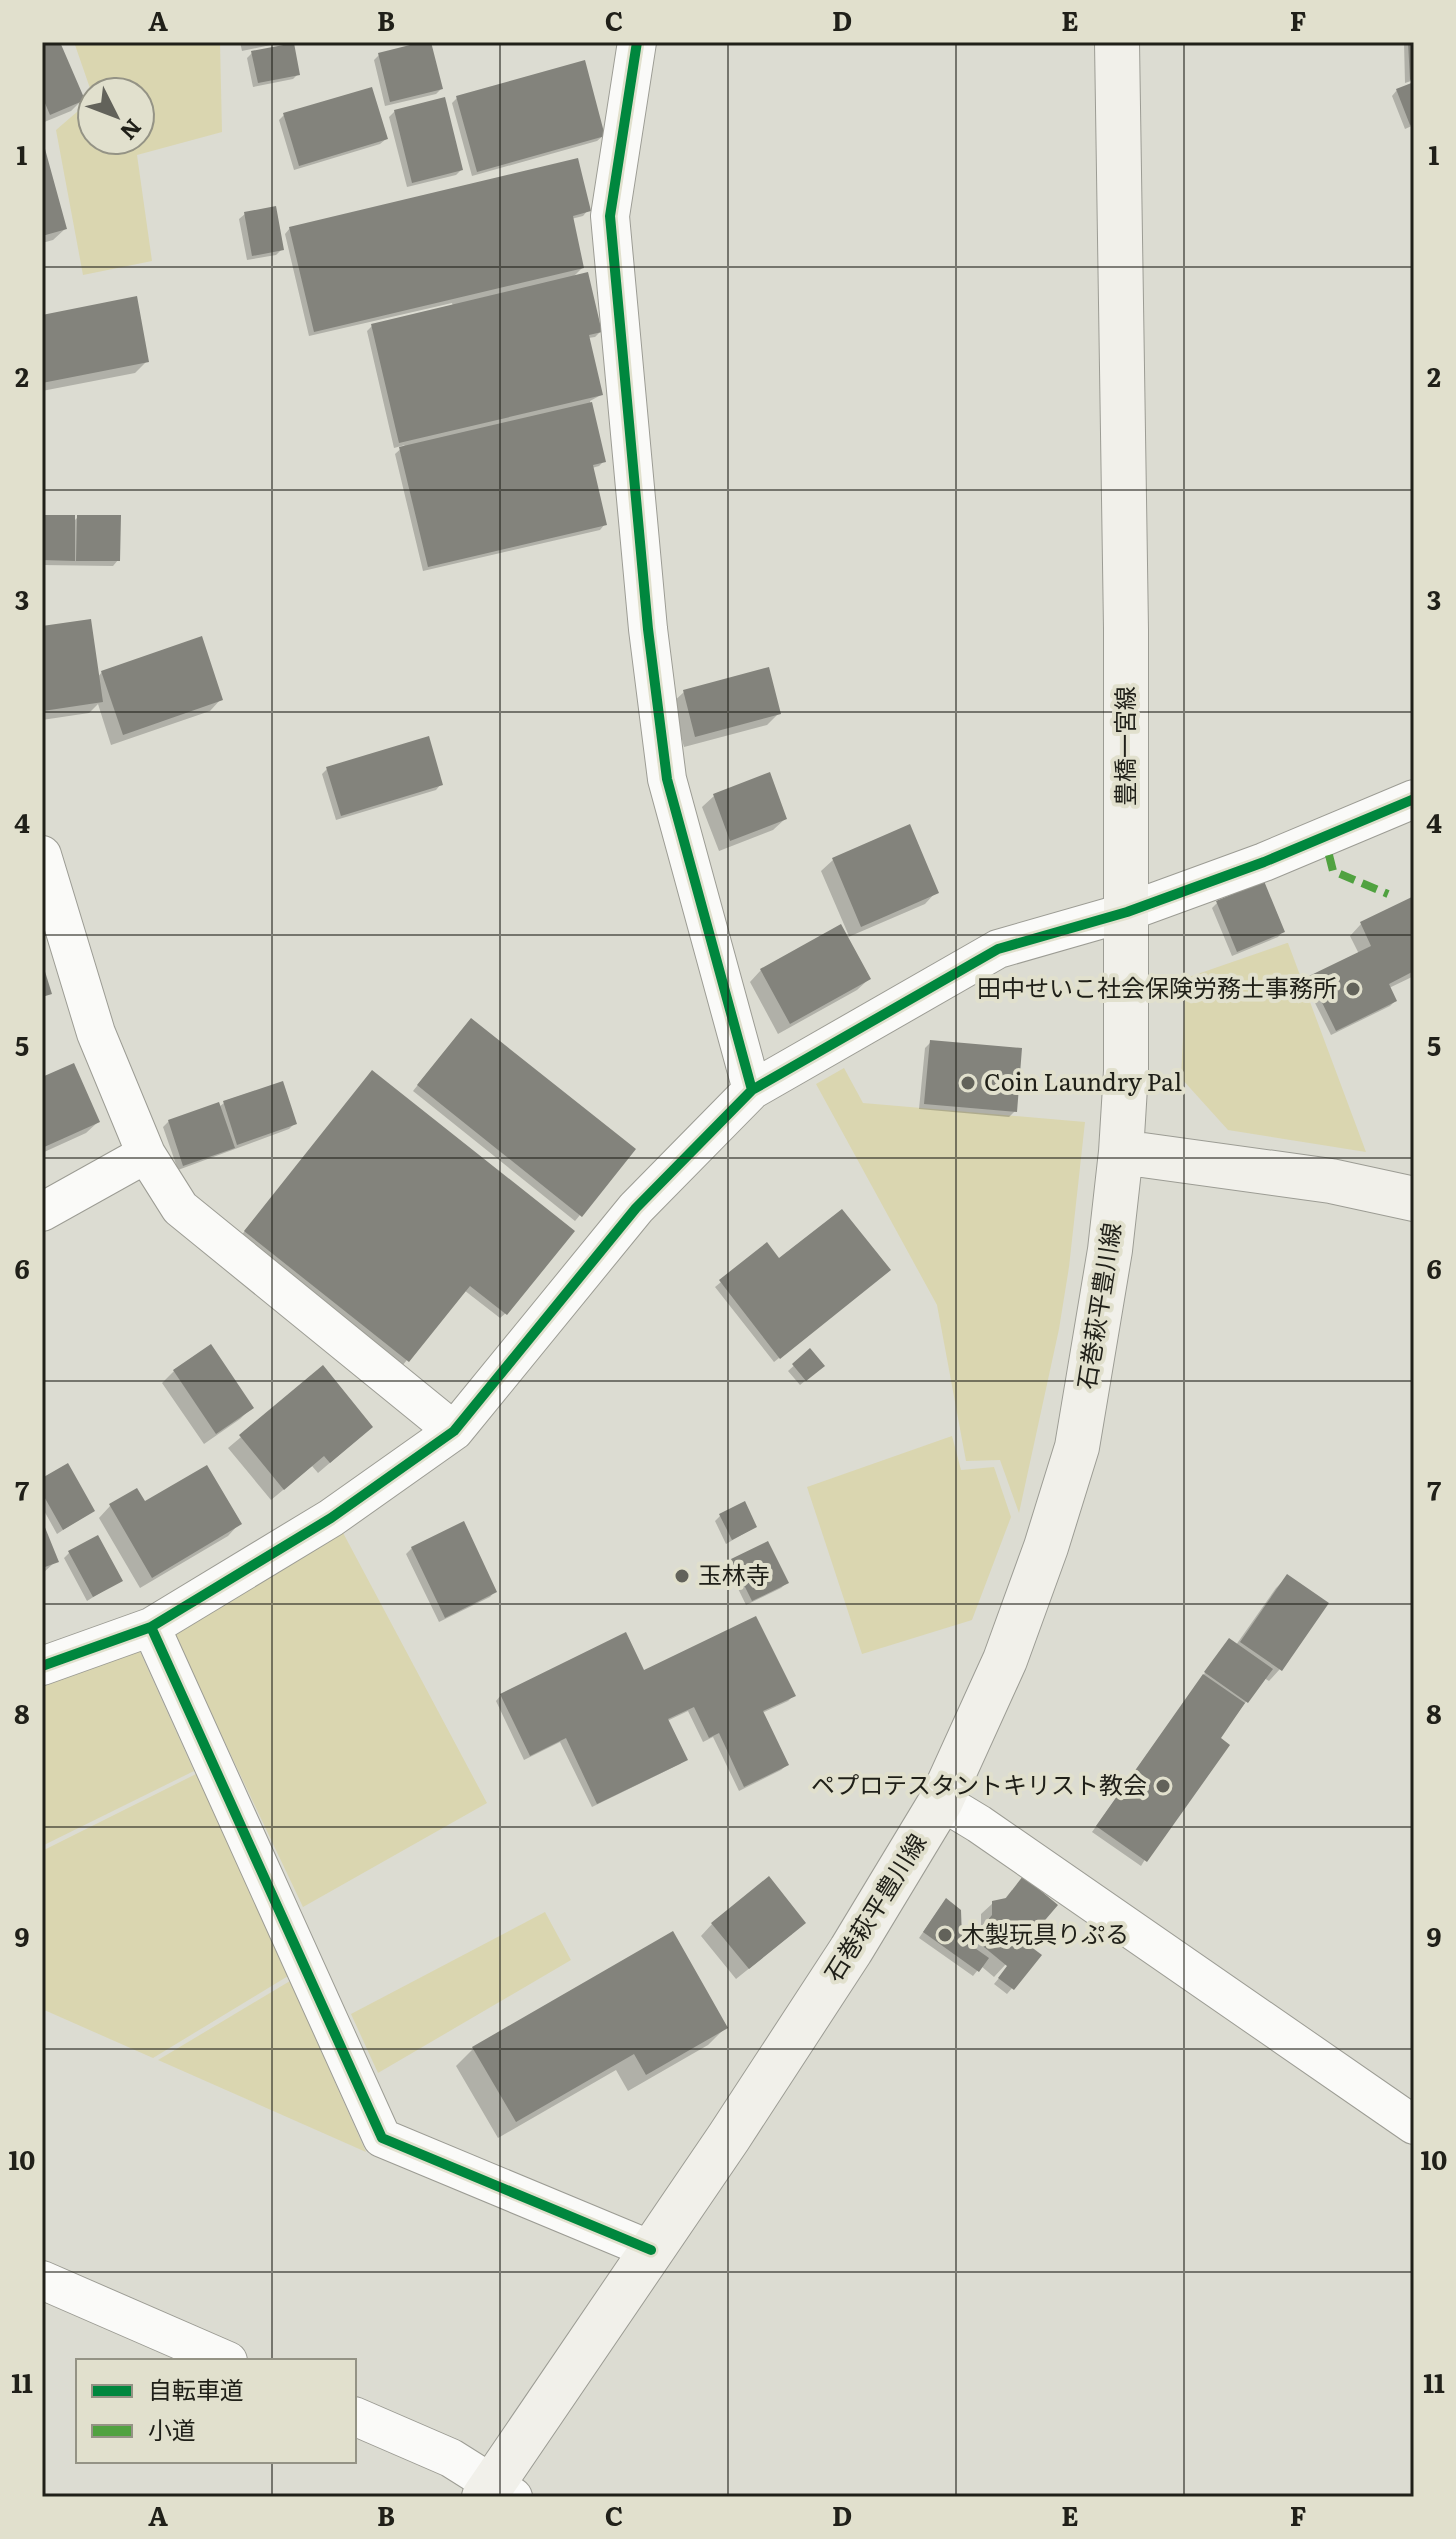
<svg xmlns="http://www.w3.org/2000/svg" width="1456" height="2539" font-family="Literata,'Noto Sans JP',serif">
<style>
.green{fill:#dad6b0}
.shadow{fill:#0003}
.building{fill:#83837c}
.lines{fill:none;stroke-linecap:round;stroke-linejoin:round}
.street-casing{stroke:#9c9c94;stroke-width:40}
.secondary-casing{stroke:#9c9c94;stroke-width:46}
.street{stroke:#fafaf8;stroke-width:38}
.secondary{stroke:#f1f0ea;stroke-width:44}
.quiet{stroke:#50a240;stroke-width:8;stroke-dasharray:16 8;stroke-linecap:butt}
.cycleway-casing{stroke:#e1e0cd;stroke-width:15}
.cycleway{stroke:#00873e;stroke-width:10}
.grid{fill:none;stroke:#202019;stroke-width:2;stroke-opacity:0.55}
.poi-dot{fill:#62625a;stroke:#e1e0cd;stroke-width:3}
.labels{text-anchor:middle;stroke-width:8;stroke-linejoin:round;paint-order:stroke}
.street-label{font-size:24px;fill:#202019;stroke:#e1e0cd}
.poi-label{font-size:24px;fill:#202019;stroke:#e1e0cd;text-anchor:start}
.neatline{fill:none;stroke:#202019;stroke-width:3}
.grid-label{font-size:26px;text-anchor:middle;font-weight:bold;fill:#202019}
</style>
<rect width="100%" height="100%" fill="#dcdcd2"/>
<path class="green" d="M 74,42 L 220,42 L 222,132 L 137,155 L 152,261 L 83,275 L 56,130 L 92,99 L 92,140 L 140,140 L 140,92 L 92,94 Z
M 1287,943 L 1288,943 L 1366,1152 L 1228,1130 L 1181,1078 L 1186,978 Z
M 844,1068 L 863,1103 L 1085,1122 L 1069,1267 L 1059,1329 L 1019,1513 L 1000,1460 L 966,1461 L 937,1305 L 816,1084 Z
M 952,1436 L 961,1470 L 994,1467 L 1011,1517 L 972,1620 L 862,1654 L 807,1487 Z
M 341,1529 L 487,1803 L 303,1907 L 173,1633 Z
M 138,1647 L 194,1771 L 42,1846 L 42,1681 Z
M 196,1774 L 288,1976 L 153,2058 L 42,2009 L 42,1851 Z
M 545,1912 L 571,1960 L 378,2073 L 351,2014 Z
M 290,1981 L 366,2152 L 158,2060 Z"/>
<path class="shadow" d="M 42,42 L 58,42 L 82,100 L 71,111 L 42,123 Z
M 240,42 L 285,42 L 242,51 Z
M 1404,42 L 1414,42 L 1414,80 L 1405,83 Z
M 252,53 L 298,74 L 293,79 L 253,87 L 247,58 Z
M 379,55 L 441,89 L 436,94 L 385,106 L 374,60 Z
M 1414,84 L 1414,125 L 1405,129 L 1392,96 L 1397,90 Z
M 457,98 L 603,136 L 597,141 L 472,176 L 452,103 Z
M 395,111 L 461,170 L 456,175 L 407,187 L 389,117 Z
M 284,115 L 386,139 L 380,144 L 294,170 L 279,120 Z
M 42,142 L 65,229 L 53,240 L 42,243 Z
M 588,210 L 583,216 L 571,219 L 582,268 L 572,278 L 600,332 L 595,337 L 588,338 L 601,395 L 590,401 L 604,461 L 599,466 L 592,468 L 605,524 L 600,530 L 423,571 L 395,454 L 405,445 L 394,448 L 367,331 L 372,326 L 453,306 L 452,303 L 309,336 L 285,234 L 290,228 Z
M 245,214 L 281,250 L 276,255 L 247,260 L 239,219 Z
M 42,317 L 147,361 L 135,373 L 42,391 Z
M 42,517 L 74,521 L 78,517 L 118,560 L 113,566 L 42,565 Z
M 89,621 L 97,678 L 102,672 L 221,699 L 210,711 L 111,745 L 98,704 L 89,713 L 42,720 L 42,629 Z
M 684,692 L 779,713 L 767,725 L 684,747 L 672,703 Z
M 327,769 L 441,784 L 436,790 L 336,820 L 322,774 Z
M 714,796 L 785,819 L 773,830 L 719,851 L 702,807 Z
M 833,860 L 936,892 L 925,904 L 846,938 L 869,979 L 857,990 L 778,1034 L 750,982 L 761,970 L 849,936 L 821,871 Z
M 1414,898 L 1414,976 L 1389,988 L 1395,1001 L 1390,1006 L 1331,1035 L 1305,983 L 1310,978 L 1359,954 L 1350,936 L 1361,924 Z
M 1218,902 L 1283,931 L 1278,937 L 1232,956 L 1212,908 Z
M 466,1025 L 580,1215 L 575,1221 L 413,1091 Z
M 930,1043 L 1015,1111 L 1009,1117 L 919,1109 L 925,1048 Z
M 367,1078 L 506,1313 L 500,1318 L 464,1290 L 402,1366 L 240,1237 Z
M 42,1079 L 98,1122 L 86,1133 L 42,1153 Z
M 224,1103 L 294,1124 L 289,1129 L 178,1170 L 163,1127 L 169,1121 L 219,1107 Z
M 766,1245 L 779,1261 L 883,1275 L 774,1362 L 715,1287 Z
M 210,1346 L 252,1407 L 240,1419 L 204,1444 L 162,1383 L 174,1371 Z
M 810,1351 L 817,1371 L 800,1385 L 788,1371 Z
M 323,1368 L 359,1438 L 318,1473 L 312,1466 L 271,1500 L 228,1448 Z
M 42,1480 L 93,1510 L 57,1534 L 42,1507 Z
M 110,1506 L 239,1524 L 228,1536 L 140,1588 L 99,1518 Z
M 720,1516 L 755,1527 L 726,1544 L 715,1521 Z
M 42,1525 L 56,1561 L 42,1574 Z
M 412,1548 L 495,1591 L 490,1597 L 439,1622 L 406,1554 Z
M 69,1553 L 121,1580 L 87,1601 L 64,1558 Z
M 732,1560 L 786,1583 L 781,1588 L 746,1605 L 727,1566 Z
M 1288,1576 L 1280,1669 L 1269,1681 L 1264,1678 L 1218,1739 L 1141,1866 L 1092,1832 L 1224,1646 L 1236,1645 L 1276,1588 Z
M 643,1673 L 793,1696 L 788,1701 L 762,1713 L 787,1765 L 781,1770 L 739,1791 L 713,1737 L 703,1742 L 688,1711 L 667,1721 L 685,1759 L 680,1764 L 592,1807 L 560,1742 L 524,1760 L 496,1701 L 501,1695 Z
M 1012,1890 L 1038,1926 L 1038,1940 L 1030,1948 L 1039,1956 L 1007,1994 L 994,1984 L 1009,1966 L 1006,1964 L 994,1977 L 981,1966 L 973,1976 L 919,1938 L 941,1906 L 960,1940 L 967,1945 L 981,1928 L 981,1914 L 993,1903 L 1004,1900 Z
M 712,1924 L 792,1934 L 736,1979 L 701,1936 Z
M 726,2027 L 708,2045 L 628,2091 L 616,2070 L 498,2138 L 456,2066 L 474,2048 Z"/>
<path class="building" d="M 42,42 L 60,42 L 85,100 L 50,115 L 42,96 Z
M 422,42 L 431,42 L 443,89 L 390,102 L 378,53 Z
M 1408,42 L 1414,42 L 1414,78 L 1410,80 Z
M 294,43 L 300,75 L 258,83 L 251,51 Z
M 585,60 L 605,136 L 477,172 L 456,96 Z
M 1414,82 L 1414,123 L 1410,125 L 1396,89 Z
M 372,87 L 388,139 L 299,166 L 283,113 Z
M 445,97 L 463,170 L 412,183 L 394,110 Z
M 42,138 L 67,229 L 42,236 Z
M 578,158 L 591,211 L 573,216 L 584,268 L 314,332 L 289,227 Z
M 276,206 L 284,250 L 252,256 L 244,212 Z
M 588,272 L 602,332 L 589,335 L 603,395 L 399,443 L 371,324 Z
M 137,296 L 149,362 L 42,383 L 42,315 Z
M 592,402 L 606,462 L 593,465 L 607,525 L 428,567 L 399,447 Z
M 42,515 L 75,515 L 75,561 L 42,560 Z
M 77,515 L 121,515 L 120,561 L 76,561 Z
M 91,619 L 103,702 L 43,711 L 42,626 Z
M 202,636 L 223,700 L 123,735 L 101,671 Z
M 769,667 L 781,714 L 695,737 L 683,690 Z
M 429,736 L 443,785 L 341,816 L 326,767 Z
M 770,772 L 787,819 L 730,841 L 713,794 Z
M 910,824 L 939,893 L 861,927 L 832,858 Z
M 1264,881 L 1285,932 L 1237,952 L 1216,901 Z
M 1414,896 L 1414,971 L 1389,984 L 1397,1001 L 1336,1031 L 1309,976 L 1371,946 L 1360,922 Z
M 841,924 L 871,979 L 790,1024 L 760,969 Z
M 42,962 L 52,994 L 42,997 Z
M 471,1018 L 636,1149 L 582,1217 L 417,1085 Z
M 930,1040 L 1022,1048 L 1017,1112 L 924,1104 Z
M 74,1063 L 100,1122 L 42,1148 L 42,1077 Z
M 372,1070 L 575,1231 L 507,1315 L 470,1286 L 409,1362 L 244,1231 Z
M 283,1081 L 297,1124 L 237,1145 L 223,1101 Z
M 219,1102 L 235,1148 L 183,1166 L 168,1120 Z
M 842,1209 L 891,1270 L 780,1359 L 719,1280 L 767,1242 L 779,1258 Z
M 211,1344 L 254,1408 L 216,1434 L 173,1370 Z
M 810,1348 L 825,1366 L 806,1381 L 792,1364 Z
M 323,1365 L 373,1427 L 330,1463 L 324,1456 L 284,1490 L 239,1435 Z
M 68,1463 L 95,1511 L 63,1530 L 42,1493 L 42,1478 Z
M 207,1465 L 242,1524 L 152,1578 L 109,1504 L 137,1488 L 145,1501 Z
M 745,1501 L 757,1527 L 732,1540 L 719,1514 Z
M 42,1520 L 59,1562 L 42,1568 Z
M 464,1521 L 497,1592 L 445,1618 L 411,1547 Z
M 98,1535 L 123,1581 L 93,1597 L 68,1551 Z
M 768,1541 L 789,1583 L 752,1601 L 731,1559 Z
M 1287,1574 L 1329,1603 L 1282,1671 L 1240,1642 Z
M 756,1616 L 796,1696 L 763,1711 L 789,1765 L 744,1787 L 719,1733 L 709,1738 L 694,1707 L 668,1719 L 688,1760 L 597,1804 L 566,1738 L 530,1756 L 500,1694 L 626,1632 L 644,1670 Z
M 1229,1638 L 1273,1669 L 1248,1703 L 1204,1672 Z
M 1203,1674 L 1245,1703 L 1221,1738 L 1230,1745 L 1147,1862 L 1096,1826 Z
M 769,1876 L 806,1923 L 749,1969 L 711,1923 Z
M 1023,1876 L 1058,1905 L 1040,1926 L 1040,1941 L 1026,1943 L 1042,1955 L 1014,1990 L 998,1978 L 1007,1966 L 973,1938 L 992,1915 L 992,1901 L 1006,1898 Z
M 946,1898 L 961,1910 L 962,1939 L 989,1958 L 979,1972 L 923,1932 Z
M 673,1931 L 728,2028 L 646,2075 L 634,2054 L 516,2122 L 472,2047 Z"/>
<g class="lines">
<g class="street-casing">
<path id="street" d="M 637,42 L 610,216 L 648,629 L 667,779 L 752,1090
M 42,855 L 96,1033 L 146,1154 L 180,1208 L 454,1431
M 42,1212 L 146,1154
M 151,1627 L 382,2138 L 651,2250
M 42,1666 L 151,1627 L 331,1518 L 454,1431 L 636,1208 L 752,1090 L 998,949 L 1127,912 L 1264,862 L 1414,799
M 941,1801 L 979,1824 L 1414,2125
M 42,2280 L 228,2361
M 354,2416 L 451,2458 L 513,2497"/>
</g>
<g class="secondary-casing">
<path id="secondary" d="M 1121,1152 L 1331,1181 L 1414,1199
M 484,2497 L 729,2137 L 851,1950 L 941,1801 L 1005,1660 L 1046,1547 L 1077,1447 L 1110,1250 L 1121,1152 L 1126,1071 L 1126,629 L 1117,42"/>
</g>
<use href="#street" class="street"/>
<use href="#secondary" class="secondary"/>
<path class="quiet" d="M 1329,855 L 1333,871 L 1388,894"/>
<g class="cycleway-casing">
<path id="cycleway" d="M 637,42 L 610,216 L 648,629 L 667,779 L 752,1090
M 151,1627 L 382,2138 L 651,2250
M 42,1666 L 151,1627 L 331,1518 L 454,1431 L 636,1208 L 752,1090 L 998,949 L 1127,912 L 1264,862 L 1414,799"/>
</g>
<use href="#cycleway" class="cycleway"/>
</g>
<path class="grid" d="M 272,42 L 272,2361M 500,42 L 500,2497M 728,42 L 728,2497M 956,42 L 956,2497M 1184,42 L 1184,2497M 42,267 L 1414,267M 42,490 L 1414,490M 42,712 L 1414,712M 42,935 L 1414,935M 42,1158 L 1414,1158M 42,1381 L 1414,1381M 42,1604 L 1414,1604M 42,1827 L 1414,1827M 42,2049 L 1414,2049M 42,2272 L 1414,2272M 272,2461 L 272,2497"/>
<g class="poi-dot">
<circle cx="1353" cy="989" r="8"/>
<circle cx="968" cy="1083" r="8"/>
<circle cx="682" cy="1576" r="8"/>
<circle cx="1163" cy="1786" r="8"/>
<circle cx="945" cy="1935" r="8"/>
</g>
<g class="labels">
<g class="street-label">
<text transform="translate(1126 746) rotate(-90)" y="8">豊橋一宮線</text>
<text transform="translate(1100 1306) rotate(-81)" y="8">石巻萩平豊川線</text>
<text transform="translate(876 1908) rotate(-58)" y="8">石巻萩平豊川線</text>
</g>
<g class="poi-label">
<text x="1337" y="997" text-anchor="end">田中せいこ社会保険労務士事務所</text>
<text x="984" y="1091">Coin Laundry Pal</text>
<text x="698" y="1584">玉林寺</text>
<text x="1147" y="1794" text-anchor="end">ペプロテスタントキリスト教会</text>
<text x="961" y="1943">木製玩具りぷる</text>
</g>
</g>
<rect width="1456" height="2539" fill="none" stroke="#e1e0cd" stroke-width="88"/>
<rect x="76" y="2359" width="280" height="104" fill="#e1e0cd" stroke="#949385" stroke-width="2"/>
<rect x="92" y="2385" width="40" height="12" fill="#00873e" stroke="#949385" stroke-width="2"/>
<text x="148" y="2399" font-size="24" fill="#202019">自転車道</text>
<rect x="92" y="2425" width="40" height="12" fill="#50a240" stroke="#949385" stroke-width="2"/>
<text x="148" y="2439" font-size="24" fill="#202019">小道</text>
<g transform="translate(116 116) rotate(132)"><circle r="38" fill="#e1e0cd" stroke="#949385" stroke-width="2"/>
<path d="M0-6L14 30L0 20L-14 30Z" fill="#62625a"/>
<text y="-12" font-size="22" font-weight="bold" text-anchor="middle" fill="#202019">N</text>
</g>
<rect x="44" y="44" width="1368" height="2451" class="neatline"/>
<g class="grid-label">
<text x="158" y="31">A</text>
<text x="386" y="31">B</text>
<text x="614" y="31">C</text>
<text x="842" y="31">D</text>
<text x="1070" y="31">E</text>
<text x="1298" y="31">F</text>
<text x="22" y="165">1</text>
<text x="1434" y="165">1</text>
<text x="22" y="387">2</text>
<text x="1434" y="387">2</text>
<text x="22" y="610">3</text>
<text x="1434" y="610">3</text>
<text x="22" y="833">4</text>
<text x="1434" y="833">4</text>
<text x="22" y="1056">5</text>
<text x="1434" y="1056">5</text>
<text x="22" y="1279">6</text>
<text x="1434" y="1279">6</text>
<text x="22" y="1501">7</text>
<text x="1434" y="1501">7</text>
<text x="22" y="1724">8</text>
<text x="1434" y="1724">8</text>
<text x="22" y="1947">9</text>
<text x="1434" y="1947">9</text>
<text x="22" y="2170">10</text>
<text x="1434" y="2170">10</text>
<text x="22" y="2393">11</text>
<text x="1434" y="2393">11</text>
<text x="158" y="2526">A</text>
<text x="386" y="2526">B</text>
<text x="614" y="2526">C</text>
<text x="842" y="2526">D</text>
<text x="1070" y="2526">E</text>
<text x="1298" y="2526">F</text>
</g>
</svg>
